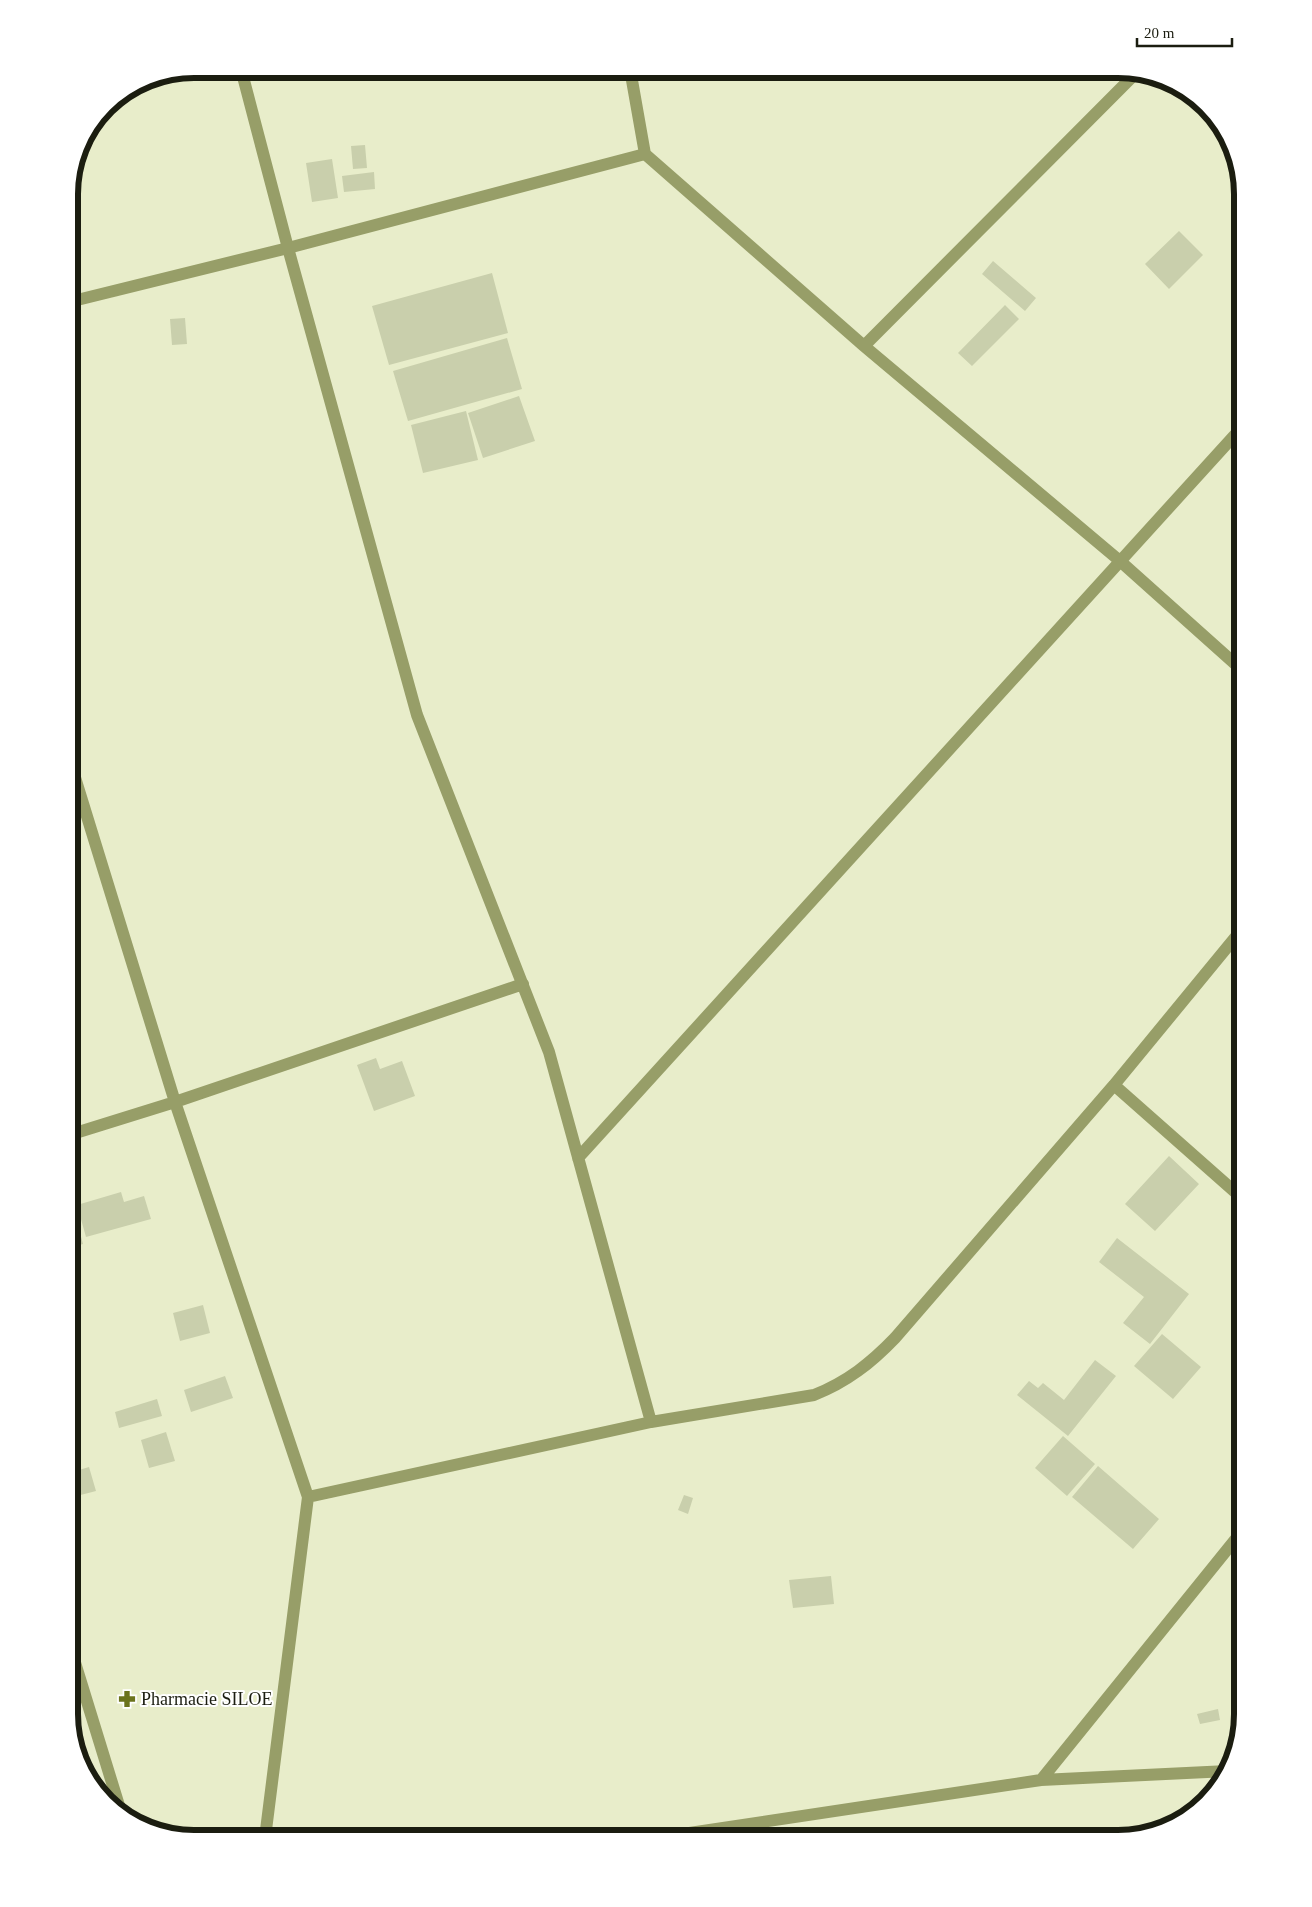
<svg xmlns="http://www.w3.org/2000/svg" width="1312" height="1907" font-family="'Times New Roman',serif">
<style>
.building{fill:#c9cfac}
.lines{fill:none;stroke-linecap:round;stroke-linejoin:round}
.minor{stroke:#979e68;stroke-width:12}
.labels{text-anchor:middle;stroke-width:4;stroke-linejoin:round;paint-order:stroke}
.poi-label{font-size:18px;fill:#1b1d10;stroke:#fff;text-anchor:start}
.rim{fill:none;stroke:#1b1d10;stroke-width:6}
</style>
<rect width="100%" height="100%" fill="#e8edca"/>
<path class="building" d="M 365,145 L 367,168 L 353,169 L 351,146 Z
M 332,159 L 338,198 L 312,202 L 306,163 Z
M 374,172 L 375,189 L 344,192 L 342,176 Z
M 1179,231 L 1203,255 L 1169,289 L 1145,264 Z
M 993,261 L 1036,298 L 1025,311 L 982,274 Z
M 492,273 L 508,333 L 389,365 L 372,306 Z
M 1005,305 L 1019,319 L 972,366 L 958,353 Z
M 185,318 L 187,344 L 172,345 L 170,319 Z
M 507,338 L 522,389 L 408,421 L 393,371 Z
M 519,396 L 535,441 L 483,458 L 468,413 Z
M 466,411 L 478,460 L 423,473 L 411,425 Z
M 376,1058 L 380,1069 L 402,1061 L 415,1096 L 374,1111 L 357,1065 Z
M 1169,1156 L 1199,1184 L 1155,1231 L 1125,1204 Z
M 121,1192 L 124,1202 L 144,1196 L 151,1219 L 86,1237 L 77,1205 Z
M 69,1193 L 83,1244 L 69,1248 Z
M 1117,1238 L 1189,1294 L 1150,1344 L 1123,1323 L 1144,1297 L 1099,1262 Z
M 203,1305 L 210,1333 L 180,1341 L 173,1313 Z
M 1162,1334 L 1201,1367 L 1173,1399 L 1134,1366 Z
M 69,1345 L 79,1379 L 69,1382 Z
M 1095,1360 L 1116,1376 L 1068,1436 L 1017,1395 L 1029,1381 L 1038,1388 L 1043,1383 L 1064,1400 Z
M 225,1376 L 233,1398 L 191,1412 L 184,1390 Z
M 157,1399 L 162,1416 L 119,1428 L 115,1412 Z
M 166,1432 L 175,1461 L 149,1468 L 141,1440 Z
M 1063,1436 L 1095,1464 L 1067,1496 L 1035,1468 Z
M 1098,1466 L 1159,1519 L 1133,1549 L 1072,1497 Z
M 89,1467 L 96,1491 L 69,1498 L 69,1473 Z
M 684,1495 L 693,1498 L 688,1514 L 678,1510 Z
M 831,1576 L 834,1604 L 793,1608 L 789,1580 Z
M 1218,1709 L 1220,1720 L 1200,1724 L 1197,1714 Z"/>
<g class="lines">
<path class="minor" d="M 241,69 L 288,248 L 417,715 L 549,1052 L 651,1422
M 630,69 L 645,154
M 69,302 L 288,248 L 645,154 L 864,346 L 1120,561 L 1243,671
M 864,346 L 1137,72
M 69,758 L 175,1102 L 308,1497 L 265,1838
M 1114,1085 L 1243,1199
M 69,1135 L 175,1102 L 523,984
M 578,1158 L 1243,426
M 308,1497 L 651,1422 L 814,1395 C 847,1382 871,1363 895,1338 L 1114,1085 L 1243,928
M 69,1643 L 121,1812
M 1041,1780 L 1243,1530
M 656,1838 L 1041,1780 L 1228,1771"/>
</g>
<defs>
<g id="pharmacy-bare" transform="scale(1.35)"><path d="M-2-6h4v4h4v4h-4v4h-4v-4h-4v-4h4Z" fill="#6b731c" stroke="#fff" stroke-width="2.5" paint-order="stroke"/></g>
</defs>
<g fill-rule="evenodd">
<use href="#pharmacy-bare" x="127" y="1699"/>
</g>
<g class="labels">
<g class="poi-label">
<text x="141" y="1705">Pharmacie SILOE</text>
</g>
</g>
<path d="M0 0H1312V1907H0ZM194 78H1118A116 116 0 0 1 1234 194V1714A116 116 0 0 1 1118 1830H194A116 116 0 0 1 78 1714V194A116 116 0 0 1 194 78Z" fill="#fff" fill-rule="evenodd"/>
<path class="rim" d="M194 78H1118A116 116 0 0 1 1234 194V1714A116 116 0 0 1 1118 1830H194A116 116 0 0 1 78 1714V194A116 116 0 0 1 194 78Z"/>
<path d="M1137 38v8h95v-8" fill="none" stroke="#1b1d10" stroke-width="2.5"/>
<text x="1144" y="38" font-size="15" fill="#1b1d10" stroke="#ffffff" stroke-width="4" paint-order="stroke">20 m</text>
</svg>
